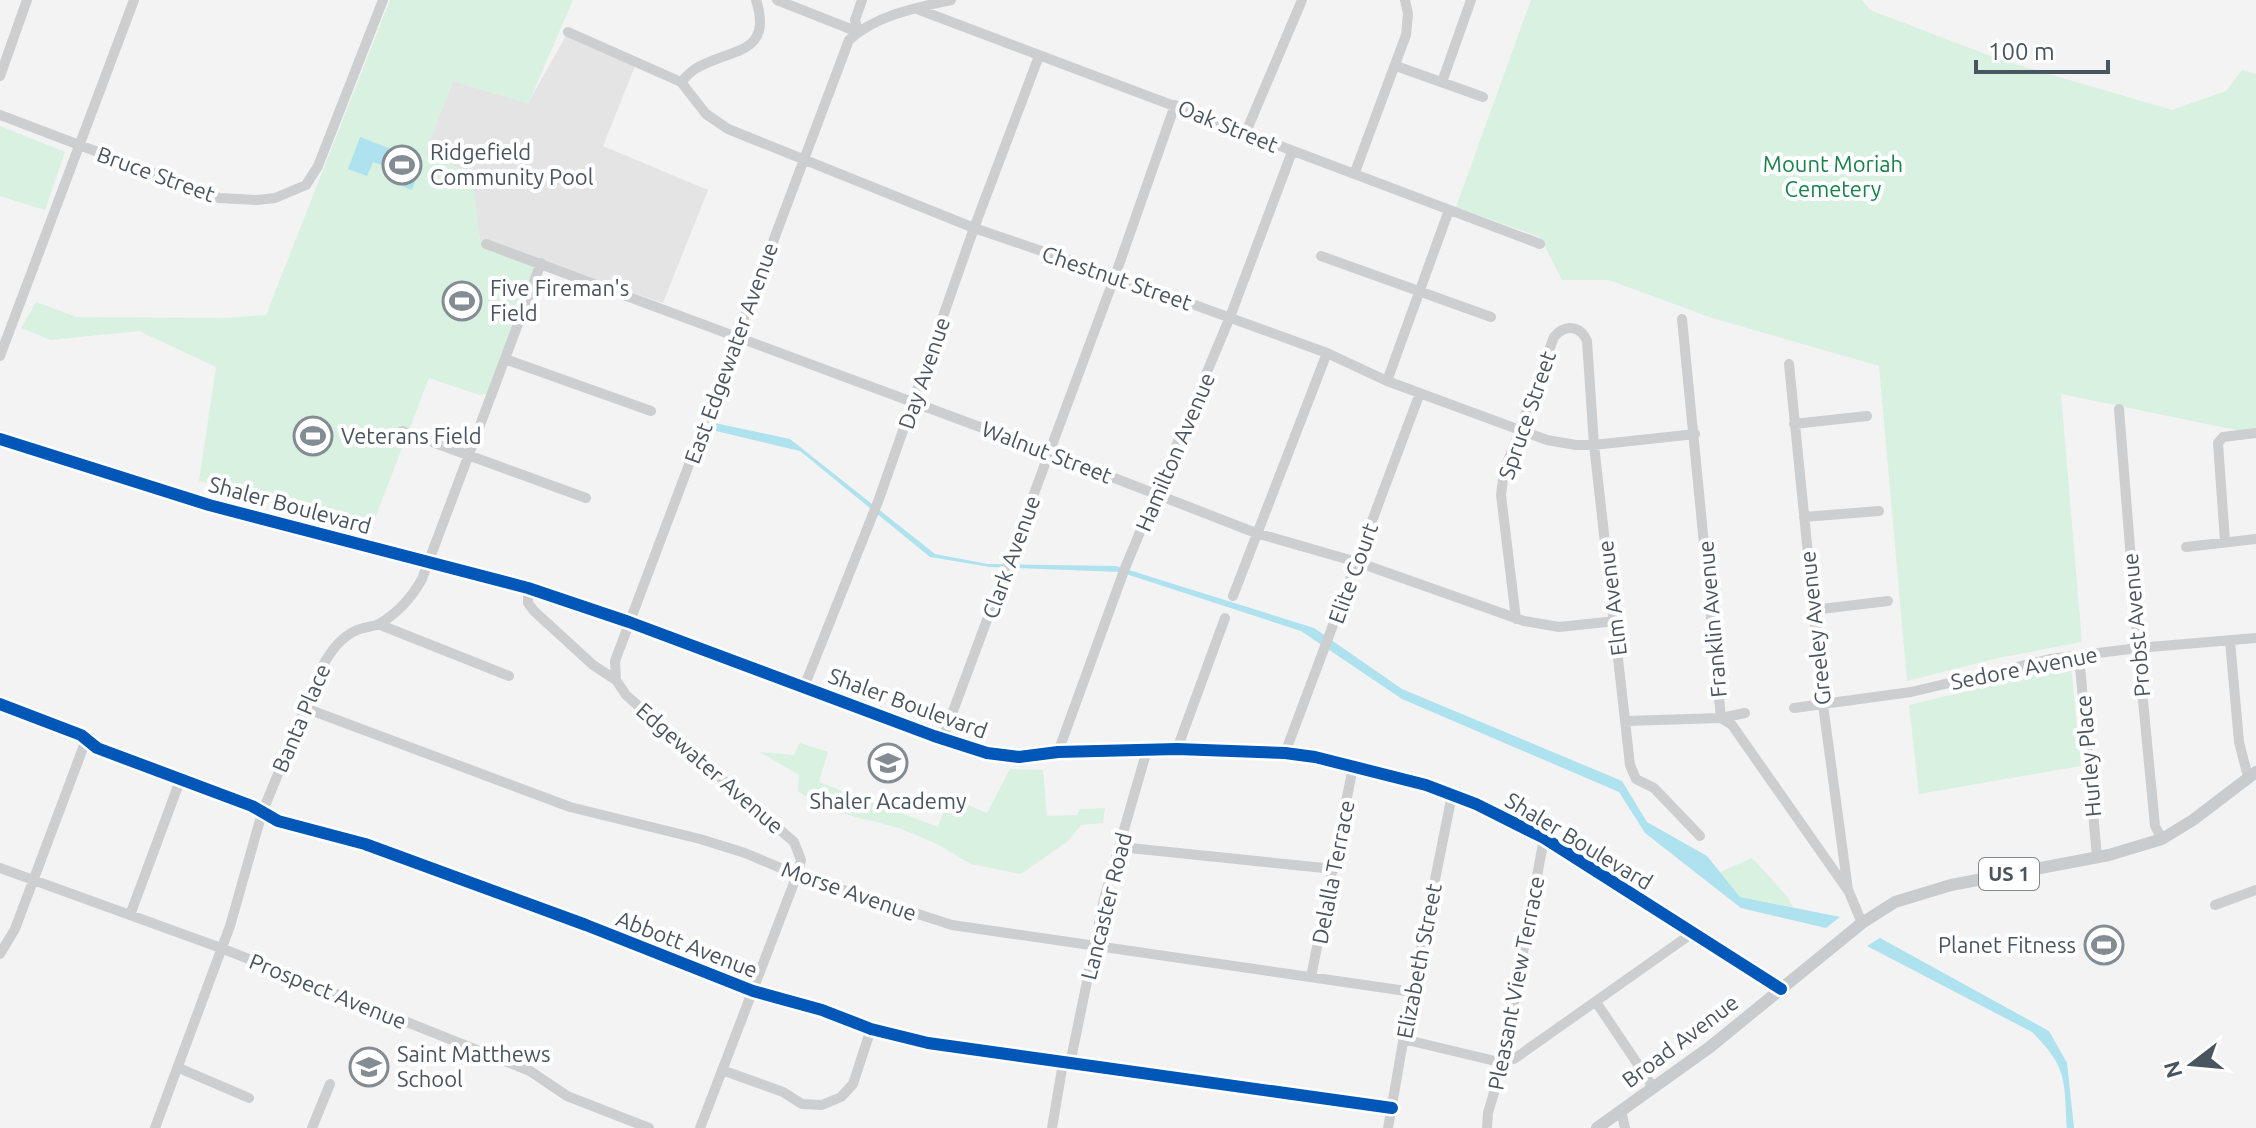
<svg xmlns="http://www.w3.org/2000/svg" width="2256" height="1128" font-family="Ubuntu,sans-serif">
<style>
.education{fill:#e5e4e5}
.green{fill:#d8f1e1}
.water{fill:#ade2ee}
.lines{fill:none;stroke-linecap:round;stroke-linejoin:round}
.minor{stroke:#ccced0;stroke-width:10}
.major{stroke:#c8cccf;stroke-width:12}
.cycleway-casing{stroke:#fff;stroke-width:17}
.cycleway{stroke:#0057b8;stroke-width:12}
.labels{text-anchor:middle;stroke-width:8;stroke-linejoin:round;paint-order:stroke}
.shield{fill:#fff;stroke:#80888f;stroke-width:2}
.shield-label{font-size:20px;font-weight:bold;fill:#49555f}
.street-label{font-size:22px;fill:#49555f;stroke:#fff}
.poi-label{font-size:22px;fill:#49555f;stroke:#fff;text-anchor:start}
.park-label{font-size:22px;fill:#18824b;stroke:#fff}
</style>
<rect width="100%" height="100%" fill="#f3f3f3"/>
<path class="education" d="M 568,32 L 637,61 L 603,146 L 708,190 L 663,303 L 480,241 L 471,173 L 424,155 L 453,81 L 528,103 Z"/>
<path class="green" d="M 390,0 L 573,0 L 528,104 L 453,81 L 425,154 L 472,173 L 480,241 L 541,263 L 494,392 L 480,395 L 429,378 L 372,526 L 199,481 L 216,367 L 139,331 L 51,340 L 21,328 L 36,302 L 77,317 L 221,318 L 266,315 Z
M 1531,0 L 1862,0 L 1870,10 L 1998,59 L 2172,110 L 2226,91 L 2242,70 L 2256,74 L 2256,430 L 2241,431 L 2061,394 L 2082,642 L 1998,658 L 1907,681 L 1879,366 L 1712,318 L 1609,280 L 1562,280 L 1540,237 L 1456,207 Z
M 0,126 L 65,152 L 45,210 L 0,196 Z
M 2071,666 L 2081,766 L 1919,794 L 1909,705 Z
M 800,743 L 828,752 L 819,782 L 938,827 L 949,797 L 987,813 L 1010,769 L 1043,770 L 1047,816 L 1077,815 L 1080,809 L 1105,808 L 1103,823 L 1081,825 L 1068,841 L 1021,874 L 971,864 L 937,844 L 899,828 L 821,808 L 798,791 L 799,775 L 760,752 L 794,755 Z
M 1752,858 L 1788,897 L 1793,907 L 1740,897 L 1720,872 Z"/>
<path class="water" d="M 360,137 L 422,161 L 412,190 L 395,183 L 399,171 L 373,162 L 367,176 L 348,169 Z
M 715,423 L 790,439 L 935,554 L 988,564 L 1116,566 L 1314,628 L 1402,689 L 1622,781 L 1647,822 L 1707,856 L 1740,897 L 1840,917 L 1826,928 L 1741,908 L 1645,833 L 1619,792 L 1402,699 L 1301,631 L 1120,572 L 990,567 L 930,557 L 800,451 L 712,430 Z
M 1880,938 L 2049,1031 L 2067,1063 L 2074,1128 L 2067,1128 C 2064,1080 2068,1068 2032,1032 L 1867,946 Z"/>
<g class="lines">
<path class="minor" d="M 777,0 L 858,32
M 917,9 L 1540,244
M 568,32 L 681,82 L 706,114 L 728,129 L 974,228 L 1115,276 L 1327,353 L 1387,381 L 1547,440 L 1576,445 L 1594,445 L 1695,434
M 858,32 L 855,20 L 862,0
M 1396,66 L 1483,97
M 0,76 L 27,0
M 681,82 C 685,78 690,72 695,69 C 729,48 774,56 756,0
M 1442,82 L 1471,0
M 0,115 L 219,198 L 257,200 L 275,198 L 306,185 L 318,166 L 383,0
M 1246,132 L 1302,0
M 1355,172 L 1406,35 L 1408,14 L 1405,0
M 486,244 L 1050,453 L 1256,533 L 1357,562 L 1524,621 L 1559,627 L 1616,621
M 1321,256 L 1491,317
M 1682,319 L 1721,718 L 1732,725 L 1849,892 L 1862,923
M 0,356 L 134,0
M 505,359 L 651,411
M 1789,364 L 1823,705 L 1848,890
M 1387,381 L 1449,210
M 2119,409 L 2138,648 L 2155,826 L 2162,839
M 1794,424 L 1867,416
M 402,431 L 586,498
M 0,439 L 209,505 L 528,588 L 629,622 L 934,736 L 987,753 L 1019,757 L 1058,752 L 1177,749 L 1285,753 L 1315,757 L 1426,785 L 1476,804 L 1544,838 L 1781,989
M 1804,517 L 1879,511
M 2225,541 L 2218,443 L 2223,437 L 2256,433
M 2186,547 L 2256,539
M 528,588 L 528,603 L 534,611 L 593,665 L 616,680
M 1233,596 L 1327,353
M 1813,610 L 1888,601
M 1516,619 L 1501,495 L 1504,472 L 1554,337 C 1565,324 1580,325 1587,341 L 1594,445 L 1630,765 L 1636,779 L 1654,788 L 1700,836
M 378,624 L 509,676
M 2230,641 L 2239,742 L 2248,777
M 2079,655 L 2097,857
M 804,687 L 879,499 L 974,228 L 1039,56
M 0,704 L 81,735 L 97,748 L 252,806 L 278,821 L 365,844 L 586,925 L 753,991 L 822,1010 L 871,1029 L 928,1043 L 1392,1108
M 305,708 L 570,807 L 700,839 L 745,853 L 797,875 L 952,925 L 1413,992
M 1794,708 L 1911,692 L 2050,659 L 2138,648 L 2256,638
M 1626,721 L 1721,718 L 1745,713
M 943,738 L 1115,276 L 1175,105
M 1177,749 L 1225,618
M 1058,752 L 1125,568 L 1230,317 L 1292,152
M 1285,753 L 1420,393
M 1120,847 L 1334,869
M 0,868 L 221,948 L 530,1071 L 567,1096 L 649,1128
M 2215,905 L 2256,890
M 130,915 L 181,778
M 0,954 L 15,929 L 86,740
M 1311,977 L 1353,767
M 1596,1002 L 1653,1087
M 1403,1039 L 1495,1061 L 1514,1059 L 1691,934
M 1070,1064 L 1104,899 L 1147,750
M 179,1068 L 249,1098
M 722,1070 L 783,1092 L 802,1104 L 822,1105 L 841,1097 L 853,1084 L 871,1029
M 1621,1111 L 1625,1128
M 155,1128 L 230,926 L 262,813 L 322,667 C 330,652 340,638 355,631 C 363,627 372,627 379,624 C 398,613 412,597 422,579 L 541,263
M 312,1128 L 330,1084
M 700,1128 L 797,875 L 801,860 L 794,842 L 626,695 L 616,680 L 615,661 L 849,40 C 877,15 915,8 951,0
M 1052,1128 L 1063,1063
M 1388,1128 L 1407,1019 L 1452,795
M 1487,1128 L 1488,1113 L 1503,1062 L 1544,838"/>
<path class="major" d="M 1597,1128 L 1710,1047 L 1862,923 L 1895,902 L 1951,885 L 2109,855 L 2162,839 L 2193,820 L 2256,772"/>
<g class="cycleway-casing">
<path id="cycleway" d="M 0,439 L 209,505 L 528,588 L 629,622 L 934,736 L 987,753 L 1019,757 L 1058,752 L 1177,749 L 1285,753 L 1315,757 L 1426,785 L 1476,804 L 1544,838 L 1781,989
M 0,704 L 81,735 L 97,748 L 252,806 L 278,821 L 365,844 L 586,925 L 753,991 L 822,1010 L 871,1029 L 928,1043 L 1392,1108"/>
</g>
<use href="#cycleway" class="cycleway"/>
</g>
<defs>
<g id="stadium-ring" transform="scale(2)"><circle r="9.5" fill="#fff" stroke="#848c93" stroke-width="1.5"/><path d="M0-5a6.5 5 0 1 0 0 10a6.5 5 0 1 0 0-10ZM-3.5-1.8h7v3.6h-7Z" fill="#848c93"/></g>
<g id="school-ring" transform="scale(2)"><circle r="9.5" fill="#fff" stroke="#848c93" stroke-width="1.5"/><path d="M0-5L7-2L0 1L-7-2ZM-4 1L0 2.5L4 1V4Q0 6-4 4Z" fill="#848c93"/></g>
</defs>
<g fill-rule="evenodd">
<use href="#stadium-ring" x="402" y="165"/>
<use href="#stadium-ring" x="462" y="301"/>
<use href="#stadium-ring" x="313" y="436"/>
<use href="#school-ring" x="888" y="763"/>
<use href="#stadium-ring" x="2104" y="945"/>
<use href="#school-ring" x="369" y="1067"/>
</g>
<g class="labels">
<rect class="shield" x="1979" y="858" width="60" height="32" rx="6"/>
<g class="shield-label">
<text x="2009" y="881">US 1</text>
</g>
<g class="street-label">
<text transform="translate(1228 126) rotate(22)" y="8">Oak Street</text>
<text transform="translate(156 174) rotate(20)" y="8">Bruce Street</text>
<text transform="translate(1117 278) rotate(19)" y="8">Chestnut Street</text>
<text transform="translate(731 353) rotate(-70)" y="8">East Edgewater Avenue</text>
<text transform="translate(924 373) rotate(-71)" y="8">Day Avenue</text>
<text transform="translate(1527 415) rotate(-71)" y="8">Spruce Street</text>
<text transform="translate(1047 452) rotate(21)" y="8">Walnut Street</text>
<text transform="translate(1175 452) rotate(-67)" y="8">Hamilton Avenue</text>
<text transform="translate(290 505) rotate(15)" y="8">Shaler Boulevard</text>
<text transform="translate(1011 557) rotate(-70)" y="8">Clark Avenue</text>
<text transform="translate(1353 573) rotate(-70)" y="8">Elite Court</text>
<text transform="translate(1612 598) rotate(-97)" y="8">Elm Avenue</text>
<text transform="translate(1712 619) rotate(-95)" y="8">Franklin Avenue</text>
<text transform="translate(2136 625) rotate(-95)" y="8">Probst Avenue</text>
<text transform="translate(1815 628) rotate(-96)" y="8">Greeley Avenue</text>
<text transform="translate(2024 668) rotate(-11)" y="8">Sedore Avenue</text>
<text transform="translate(908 703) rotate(20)" y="8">Shaler Boulevard</text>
<text transform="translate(301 718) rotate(-67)" y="8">Banta Place</text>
<text transform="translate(2088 756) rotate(-95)" y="8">Hurley Place</text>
<text transform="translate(710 768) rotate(41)" y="8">Edgewater Avenue</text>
<text transform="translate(1579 841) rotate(31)" y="8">Shaler Boulevard</text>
<text transform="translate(1333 872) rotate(-79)" y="8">Delalla Terrace</text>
<text transform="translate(849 891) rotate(19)" y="8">Morse Avenue</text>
<text transform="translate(1106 906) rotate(-76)" y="8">Lancaster Road</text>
<text transform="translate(687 944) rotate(21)" y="8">Abbott Avenue</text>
<text transform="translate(1419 961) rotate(-79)" y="8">Elizabeth Street</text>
<text transform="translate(1516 983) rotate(-79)" y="8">Pleasant View Terrace</text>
<text transform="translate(328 991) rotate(22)" y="8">Prospect Avenue</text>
<text transform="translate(1680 1041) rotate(-37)" y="8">Broad Avenue</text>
</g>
<g class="poi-label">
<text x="430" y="160">Ridgefield<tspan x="430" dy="25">Community Pool</tspan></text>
<text x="490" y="296">Five Fireman's<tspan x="490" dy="25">Field</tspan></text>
<text x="341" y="444">Veterans Field</text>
<text x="888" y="809" text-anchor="middle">Shaler Academy</text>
<text x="2076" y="953" text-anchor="end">Planet Fitness</text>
<text x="397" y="1062">Saint Matthews<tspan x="397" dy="25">School</tspan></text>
</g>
<g class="park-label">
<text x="1833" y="172">Mount Moriah<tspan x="1833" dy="25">Cemetery</tspan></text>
</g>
</g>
<g transform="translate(2192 1064) rotate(254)" stroke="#ffffff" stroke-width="6" paint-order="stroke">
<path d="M0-6L14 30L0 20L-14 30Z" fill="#49555f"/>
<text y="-12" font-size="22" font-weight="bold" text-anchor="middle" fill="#49555f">N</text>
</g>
<path d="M1976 60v12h132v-12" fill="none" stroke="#49555f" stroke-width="4"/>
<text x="1988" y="60" font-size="24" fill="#49555f" stroke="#ffffff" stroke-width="6" paint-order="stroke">100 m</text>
</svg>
